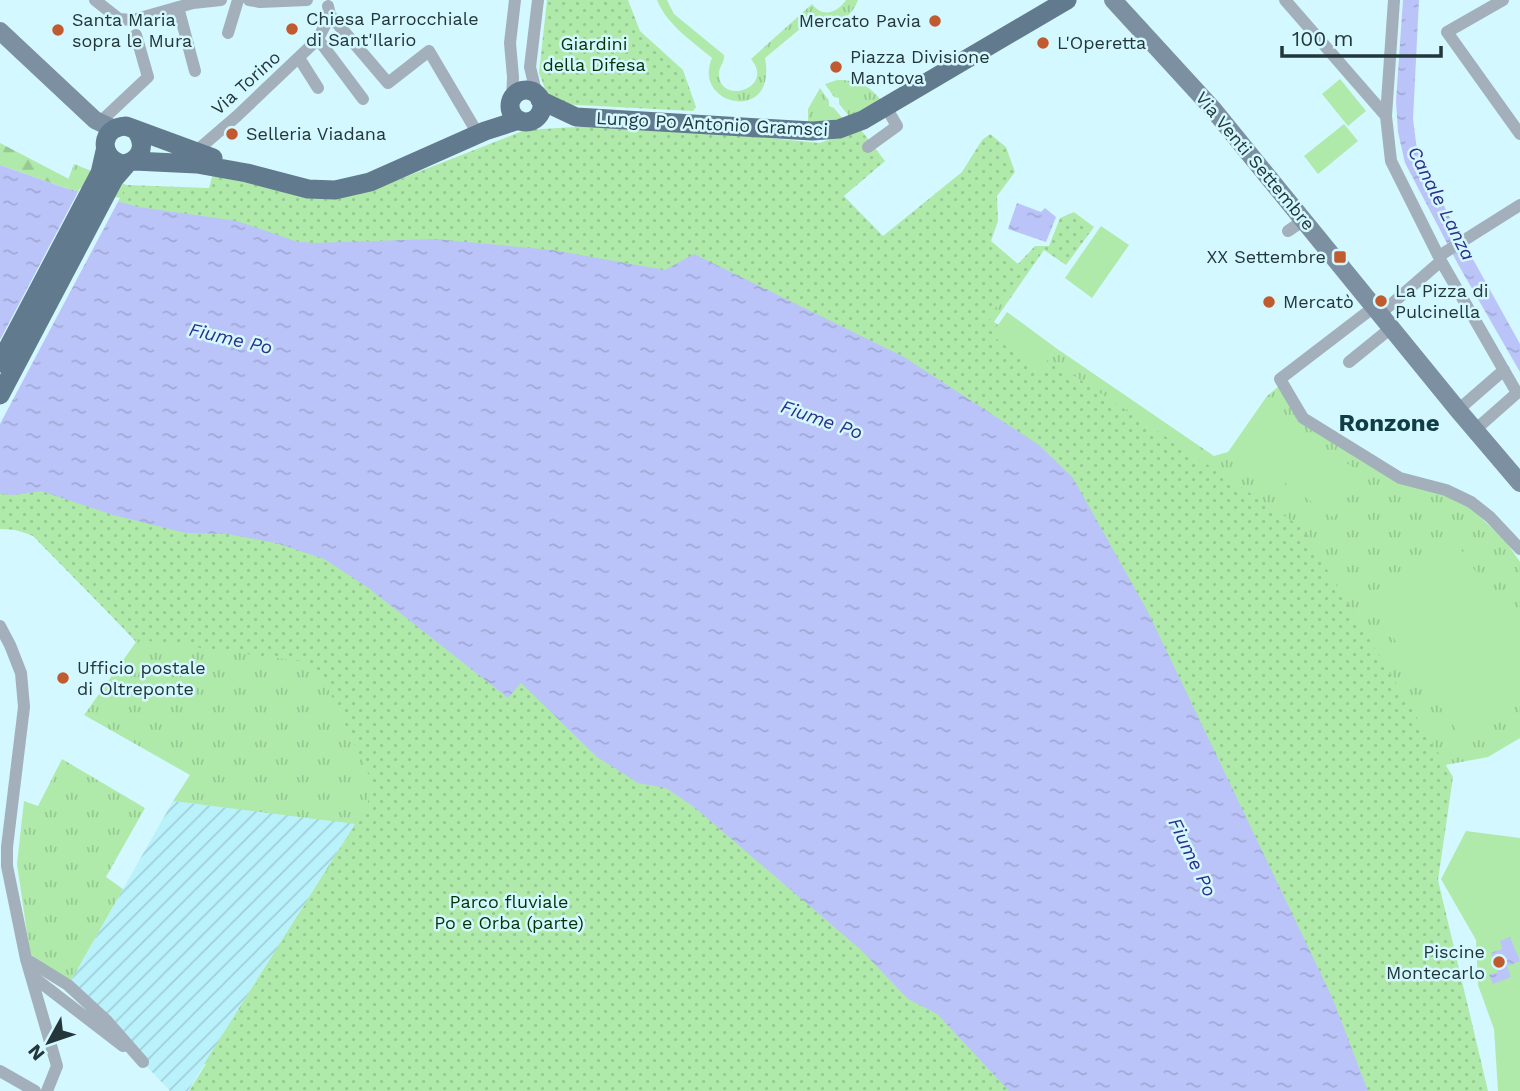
<svg xmlns="http://www.w3.org/2000/svg" width="1520" height="1091" font-family="'Work Sans',sans-serif">
<style>
.industrial{fill:url(#industrial-furrows)}
.grass{fill:url(#grass-tufts)}
.forest{fill:url(#forest-firs)}
.park{fill:url(#park-dots)}
.garden{fill:#afeaaa}
.water{fill:url(#water-ripples)}
.pier{fill:#d3f8ff}
.lines{fill:none;stroke-linecap:round;stroke-linejoin:round}
.street{stroke:#a3b0bb;stroke-width:12}
.secondary{stroke:#7d90a1;stroke-width:18}
.primary{stroke:#627a8d;stroke-width:19}
.poi-dot{fill:#c15a2e;stroke:#d3f8ff;stroke-width:2.5}
.labels{text-anchor:middle;stroke-width:5;stroke-linejoin:round;paint-order:stroke}
.poi-label{font-size:18px;fill:#233639;stroke:#d3f8ff;text-anchor:start}
.park-label{font-size:18px;fill:#033403;stroke:#d3f8ff}
.street-label{font-size:18px;fill:#233639;stroke:#d3f8ff}
.water-label{font-size:19px;font-style:italic;fill:#2f2e8c;stroke:#d3f8ff}
.district-label{font-size:24px;font-weight:bold;fill:#113d44;stroke:#d3f8ff}
</style>
<defs>
<pattern id="industrial-furrows" width="10" height="10" patternUnits="userSpaceOnUse" patternTransform="scale(1.75)"><rect width="10" height="10" fill="#baf2fc"/><path d="M-1 1l2-2M0 10L10 0M9 11l2-2" fill="none" stroke="#a0d0d9"/></pattern>
<pattern id="grass-tufts" width="24" height="20" patternUnits="userSpaceOnUse" patternTransform="scale(1.75)"><rect width="24" height="20" fill="#afeaaa"/><path d="M3 7l-1-3M5 7V3M7 7l1-3M15 17l-1-3M17 17v-4M19 17l1-3" fill="none" stroke="#96c993"/></pattern>
<pattern id="forest-firs" width="22" height="20" patternUnits="userSpaceOnUse" patternTransform="scale(1.75)"><rect width="22" height="20" fill="#afeaaa"/><path d="M5 1l3.5 6h-7zM16 11l3.5 6h-7z" fill="#96c993"/></pattern>
<pattern id="park-dots" width="8" height="8" patternUnits="userSpaceOnUse" patternTransform="scale(1.75)"><rect width="8" height="8" fill="#afeaaa"/><path d="M2 2h.1M6 6h.1" fill="none" stroke="#96c993" stroke-width="1.8" stroke-linecap="round"/></pattern>
<pattern id="water-ripples" width="26" height="14" patternUnits="userSpaceOnUse" patternTransform="scale(1.75)"><rect width="26" height="14" fill="#bbc4f8"/><path d="M2 4q2-2 4 0t4 0M15 11q2-2 4 0t4 0" fill="none" stroke="#a0a9d5"/></pattern>
</defs>
<rect width="100%" height="100%" fill="#d3f8ff"/>
<path class="industrial" d="M 173,801 L 356,823 L 188,1091 L 170,1091 L 69,984 Z"/>
<path class="grass" d="M 657,0 L 667,0 L 674,14 L 724,55 C 725,63 718,67 719,76 C 722,105 775,88 751,59 L 812,4 C 823,18 837,13 846,0 L 858,0 C 850,21 833,27 813,18 L 765,58 C 778,125 691,106 712,58 C 692,41 667,25 657,0 Z
M 837,80 C 857,80 868,84 881,100 L 849,116 L 839,104 L 839,98 L 834,97 L 825,84 Z
M 820,88 L 829,101 L 829,106 L 834,108 L 843,119 L 808,122 L 808,109 Z
M 74,164 L 129,186 L 883,237 L 982,326 L 1001,299 L 1007,303 L 987,332 L 1040,371 L 1056,348 L 1214,456 L 1228,452 L 1267,396 L 1284,382 L 1301,418 L 1393,475 L 1465,503 L 1505,540 L 1520,562 L 1520,738 L 1488,757 L 1424,769 L 139,207 L 65,188 Z
M 0,494 L 507,697 L 218,1066 L 204,1064 L 355,824 L 173,801 L 190,775 L 84,715 L 136,642 L 42,541 L 32,535 L 5,527 Z
M 62,759 L 145,808 L 106,877 L 123,889 L 69,984 L 30,954 L 17,864 L 24,801 L 38,806 Z"/>
<path class="forest" d="M 0,143 L 69,179 L 65,188 L 0,165 Z"/>
<path class="park" d="M 547,0 L 628,0 L 640,31 L 683,70 L 696,107 L 693,111 L 559,104 L 547,94 L 539,73 Z
M 592,126 L 728,134 L 819,143 L 861,130 L 885,161 L 844,196 L 883,236 L 962,172 L 982,140 L 990,134 L 1006,147 L 1015,172 L 997,196 L 998,221 L 991,241 L 1018,264 L 1035,246 L 1049,246 L 1060,218 L 1074,212 L 1094,227 L 1066,265 L 1044,250 L 1007,303 L 1001,300 L 988,318 L 1301,527 L 1453,777 L 1438,880 L 1488,1091 L 189,1091 L 367,806 L 372,782 L 329,690 L 299,661 L 134,639 L 33,536 L 19,530 L 0,529 L 0,424 L 127,185 L 209,188 L 214,170 L 372,190 L 525,130 Z"/>
<path class="garden" d="M 1340,79 L 1366,111 L 1348,126 L 1322,94 Z
M 1344,124 L 1358,141 L 1318,174 L 1304,156 Z
M 1101,226 L 1129,245 L 1092,298 L 1065,278 Z
M 1007,312 L 1056,348 L 1040,371 L 991,335 Z
M 1264,408 L 1363,474 L 1334,518 L 1235,447 Z
M 1454,539 L 1520,638 L 1520,694 L 1459,734 L 1366,597 Z
M 1466,831 L 1520,838 L 1520,1091 L 1498,1091 L 1494,1029 L 1478,985 L 1476,940 L 1441,879 Z"/>
<path class="water" d="M 1403,0 L 1419,0 L 1413,119 L 1417,150 L 1449,216 L 1520,344 L 1520,372 L 1459,266 L 1405,163 L 1398,132 L 1396,101 Z
M 0,165 L 65,188 L 139,207 L 237,221 L 295,241 L 313,243 L 434,239 L 552,250 L 665,270 L 694,254 L 904,357 L 1039,445 L 1073,478 L 1148,612 L 1332,997 L 1368,1091 L 1009,1091 L 937,1014 L 908,999 L 861,950 L 694,807 L 666,788 L 638,783 L 597,757 L 521,683 L 508,698 L 367,587 L 324,559 L 276,543 L 227,534 L 186,533 L 113,515 L 41,491 L 14,495 L 0,494 Z
M 1017,203 L 1041,212 L 1045,208 L 1056,217 L 1046,242 L 1008,229 Z
M 1510,937 L 1520,961 L 1507,966 L 1511,977 L 1493,984 L 1489,975 L 1498,972 L 1491,953 L 1502,949 L 1500,941 Z"/>
<path class="pier" d="M 80,188 L 120,198 L 0,424 L 0,340 Z"/>
<g class="lines">
<path class="street" d="M 95,0 L 119,19 L 133,20 L 193,3 L 221,0
M 249,0 L 260,2 L 307,0
M 1285,0 L 1386,116
M 1394,0 L 1386,116 L 1391,161 L 1441,261 L 1517,393 L 1475,430
M 1503,0 L 1447,32 L 1520,134
M 178,7 L 195,71
M 330,15 L 388,83 L 429,51 L 478,134
M 228,33 L 238,0
M 318,39 L 363,99
M 299,58 L 318,88
M 537,96 L 530,67 L 538,0
M 512,99 L 513,77 L 510,43 L 515,0
M 99,123 L 148,77 L 136,35
M 201,147 L 237,116 L 318,39 L 330,15 L 328,6
M 868,147 L 897,126 L 886,107
M 1288,231 L 1304,220
M 1439,256 L 1520,205
M 1374,307 L 1280,379 L 1303,418 L 1400,478 L 1446,490 L 1471,502 L 1490,517 L 1520,549
M 1380,314 L 1441,261
M 1349,362 L 1391,328
M 1458,410 L 1504,370
M 0,626 L 10,645 L 21,673 L 24,707 L 7,847 L 7,866 L 26,959 L 57,1066 L 47,1091
M 26,959 L 68,985 L 107,1021 L 143,1062
M 32,976 L 123,1046
M 0,1071 L 35,1091"/>
<path class="secondary" d="M 1113,0 L 1212,108 L 1458,410 L 1520,483
M 0,31 L 95,120 L 114,129"/>
<path class="primary" d="M510 106a16 16 0 1 1 32 0a16 16 0 1 1-32 0Z
M 540,100 L 576,117 L 812,131 L 839,129 L 863,120 L 1067,0
M 137,132 C 147,147 139,162 122,164 C 98,157 100,127 126,126 L 213,158
M 134,161 L 197,164 L 247,173 L 308,189 L 335,190 L 370,182 L 485,131 L 519,120
M 0,363 L 100,173 L 105,151
M 0,395 L 114,179 L 127,164"/>
</g>
<g class="poi-dot">
<circle cx="935" cy="21" r="7"/>
<circle cx="292" cy="29" r="7"/>
<circle cx="58" cy="30" r="7"/>
<circle cx="1043" cy="43" r="7"/>
<circle cx="836" cy="67" r="7"/>
<circle cx="232" cy="134" r="7"/>
<rect x="1333" y="250" width="14" height="14" rx="3.5"/>
<circle cx="1381" cy="301" r="7"/>
<circle cx="1269" cy="302" r="7"/>
<circle cx="63" cy="678" r="7"/>
<circle cx="1499" cy="962" r="7"/>
</g>
<g class="labels">
<g class="poi-label">
<text x="306" y="25">Chiesa Parrocchiale<tspan x="306" dy="21">di Sant'Ilario</tspan></text>
<text x="72" y="26">Santa Maria<tspan x="72" dy="21">sopra le Mura</tspan></text>
<text x="921" y="27" text-anchor="end">Mercato Pavia</text>
<text x="1057" y="49">L'Operetta</text>
<text x="850" y="63">Piazza Divisione<tspan x="850" dy="21">Mantova</tspan></text>
<text x="246" y="140">Selleria Viadana</text>
<text x="1326" y="263" text-anchor="end">XX Settembre</text>
<text x="1395" y="297">La Pizza di<tspan x="1395" dy="21">Pulcinella</tspan></text>
<text x="1283" y="308">Mercatò</text>
<text x="77" y="674">Ufficio postale<tspan x="77" dy="21">di Oltreponte</tspan></text>
<text x="1485" y="958" text-anchor="end">Piscine<tspan x="1485" dy="21">Montecarlo</tspan></text>
</g>
<g class="park-label">
<text x="594" y="50">Giardini<tspan x="594" dy="21">della Difesa</tspan></text>
<text x="509" y="908">Parco fluviale<tspan x="509" dy="21">Po e Orba (parte)</tspan></text>
</g>
<g class="street-label">
<text transform="translate(246 83) rotate(-42)" y="6">Via Torino</text>
<text transform="translate(712 124) rotate(3)" y="6">Lungo Po Antonio Gramsci</text>
<text transform="translate(1255 161) rotate(50)" y="6">Via Venti Settembre</text>
</g>
<g class="water-label">
<text transform="translate(1442 203) rotate(63)" y="7">Canale Lanza</text>
<text transform="translate(231 338) rotate(13)" y="7">Fiume Po</text>
<text transform="translate(822 419) rotate(19)" y="7">Fiume Po</text>
<text transform="translate(1193 857) rotate(64)" y="7">Fiume Po</text>
</g>
<g class="district-label">
<text x="1389" y="431">Ronzone</text>
</g>
</g>
<g transform="translate(49 1042) rotate(230)" stroke="#d3f8ff" stroke-width="5" paint-order="stroke">
<path d="M0-5L12 26L0 18L-12 26Z" fill="#233639"/>
<text y="-10" font-size="19" font-weight="bold" text-anchor="middle" fill="#233639">N</text>
</g>
<path d="M1282 46v10h159v-10" fill="none" stroke="#233639" stroke-width="3.5"/>
<text x="1292" y="46" font-size="21" fill="#233639" stroke="#d3f8ff" stroke-width="5" paint-order="stroke">100 m</text>
</svg>
